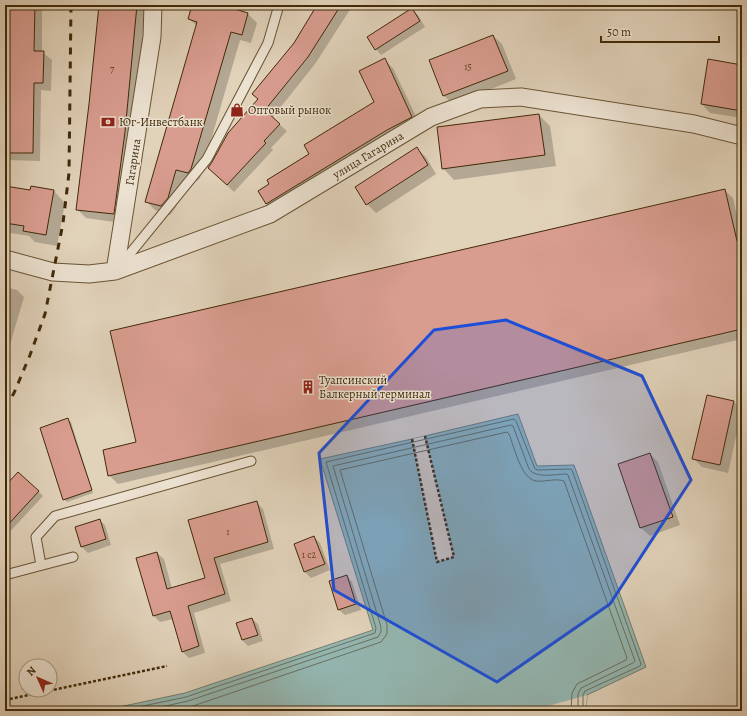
<svg xmlns="http://www.w3.org/2000/svg" width="747" height="716" font-family="Alegreya,serif">
<style>
.water{fill:#94b7b2;stroke:#737f6e}
.pier{fill:#e1d2ba}
.shadow{fill:#0003}
.lines{fill:none;stroke-linecap:round;stroke-linejoin:round}
.shore{stroke:#6a705c;stroke-width:1}
.building{fill:#d99d90;stroke:#412a07}
.lane-casing{stroke:#695434;stroke-width:11}
.street-casing{stroke:#695434;stroke-width:19}
.path{stroke:#412a07;stroke-width:2.5;stroke-dasharray:3 2;stroke-linecap:butt}
.lane{stroke:#ece2d2;stroke-width:9}
.street{stroke:#ece2d2;stroke-width:17}
.rail{stroke:#412a07;stroke-width:3;stroke-dasharray:7 7;stroke-linecap:butt}
.marked{fill:#1d4ed8;fill-opacity:0.2;stroke:#1d4ed8;stroke-width:3;stroke-linejoin:round}
.labels{text-anchor:middle;stroke-width:3;stroke-linejoin:round;paint-order:stroke}
.number-label{font-size:10px;fill:#674729}
.poi-label{font-size:12px;fill:#412a07;stroke:#ece2d2;text-anchor:start}
.street-label{font-size:12px;fill:#412a07;stroke:#ece2d2}
</style>
<rect width="100%" height="100%" fill="#e1d2ba"/>
<filter id="stains"><feTurbulence type="fractalNoise" baseFrequency=".005" numOctaves="4"/><feColorMatrix values="0 0 0 0 .2 0 0 0 0 .09 0 0 0 0 .02 0 0 0 .5 -.17"/></filter>
<radialGradient id="worn" r=".72"><stop offset=".6" stop-color="#630" stop-opacity="0"/><stop offset="1" stop-color="#630" stop-opacity=".3"/></radialGradient>
<path class="water" d="M 518,414 L 537,466 L 574,465 L 646,667 L 587,695 L 586,711 L 100,711 L 185,693 L 373,630 L 320,459 L 412,439 Z"/>
<path class="pier" d="M 425,436 L 454,557 L 437,562 L 412,439 Z
M 587,695 L 586,711 L 530,711 Z"/>
<path class="shadow" d="M 5,5 L 42,5 L 42,52 L 52,60 L 51,91 L 41,90 L 40,161 L 5,160 Z
M 99,5 L 145,5 L 134,141 L 122,223 L 86,218 L 77,209 L 90,104 Z
M 193,5 L 218,5 L 248,14 L 257,23 L 251,43 L 240,40 L 200,178 L 197,181 L 185,178 L 176,207 L 170,215 L 155,210 L 146,201 L 197,26 L 189,19 Z
M 318,5 L 353,5 L 315,64 L 272,118 L 287,131 L 271,148 L 273,150 L 234,192 L 216,175 L 259,100 L 253,94 L 294,43 Z
M 412,9 L 418,15 L 425,27 L 381,55 L 376,49 Z
M 493,36 L 502,44 L 516,79 L 453,104 L 444,96 L 430,61 Z
M 384,60 L 393,68 L 420,125 L 276,212 L 267,204 L 260,192 L 311,155 L 375,102 Z
M 709,61 L 742,66 L 742,118 L 710,113 L 702,104 Z
M 539,115 L 550,126 L 556,166 L 454,180 L 443,168 Z
M 417,149 L 426,157 L 436,174 L 376,213 L 367,204 Z
M 5,187 L 31,192 L 54,191 L 65,203 L 57,246 L 35,242 L 29,236 L 5,232 Z
M 724,190 L 733,198 L 742,238 L 742,339 L 118,484 L 109,475 L 137,443 Z
M 5,287 L 17,290 L 24,297 L 7,355 L 5,354 Z
M 708,396 L 734,402 L 742,410 L 728,473 L 702,467 L 694,459 Z
M 68,420 L 71,422 L 93,493 L 67,502 L 64,499 Z
M 650,454 L 658,462 L 680,525 L 650,536 L 641,528 Z
M 18,473 L 43,496 L 5,537 L 5,487 Z
M 256,502 L 263,509 L 274,549 L 220,564 L 231,601 L 194,613 L 205,653 L 189,658 L 182,651 L 173,619 L 160,622 L 154,616 L 157,553 L 164,559 L 172,588 L 206,579 L 190,521 Z
M 99,520 L 105,525 L 111,545 L 88,553 L 82,547 L 76,527 Z
M 314,537 L 320,543 L 330,570 L 311,578 L 305,572 L 295,545 Z
M 5,545 L 9,549 L 5,552 Z
M 347,576 L 352,582 L 361,610 L 345,615 L 339,610 Z
M 252,619 L 258,624 L 263,641 L 248,646 L 242,640 L 237,623 Z
M 742,702 L 742,711 L 727,711 Z"/>
<g class="lines">
<path class="shore" d="M 119,711 L 186,697 L 375,633 L 376,628 L 326,462 L 514,419 L 516,421 L 535,469 L 538,470 L 570,469 L 572,470 L 641,664 L 640,666 L 585,691 L 583,695 L 583,711
M 143,711 L 188,701 L 378,637 L 381,632 L 381,627 L 333,466 L 511,425 L 513,426 L 529,469 C 536,479 556,474 567,474 L 568,475 L 635,661 L 633,663 L 581,688 L 578,694 L 578,711
M 172,711 L 190,707 L 381,642 L 387,634 L 387,625 L 340,470 L 507,432 L 509,434 C 514,446 521,479 536,481 C 545,482 556,478 564,481 L 627,658 L 626,660 L 577,684 L 572,693 L 571,711"/>
</g>
<path class="building" d="M 5,5 L 35,5 L 34,51 L 44,51 L 43,83 L 34,83 L 33,153 L 5,153 Z
M 99,5 L 137,5 L 125,132 L 114,214 L 76,210 L 89,104 Z
M 192,5 L 222,5 L 248,13 L 242,35 L 231,32 L 191,169 L 188,173 L 176,170 L 168,198 L 161,206 L 145,202 L 197,22 L 188,19 Z
M 317,5 L 341,5 L 308,57 L 265,110 L 280,124 L 264,141 L 266,143 L 227,185 L 208,168 L 212,162 L 228,133 L 258,99 L 252,94 L 294,43 Z
M 412,8 L 420,21 L 375,50 L 367,37 Z
M 493,35 L 508,71 L 443,96 L 429,60 Z
M 385,58 L 412,117 L 387,130 L 266,204 L 258,191 L 269,184 L 267,180 L 309,154 L 304,145 L 374,102 L 359,71 Z
M 708,59 L 742,65 L 742,111 L 701,104 Z
M 539,114 L 545,155 L 442,169 L 437,127 Z
M 417,147 L 428,165 L 366,205 L 355,187 Z
M 5,186 L 30,190 L 31,186 L 54,190 L 46,235 L 23,231 L 24,226 L 5,223 Z
M 725,189 L 737,241 L 742,240 L 742,329 L 108,476 L 103,450 L 136,442 L 110,331 Z
M 707,395 L 734,401 L 720,465 L 692,459 Z
M 68,418 L 92,490 L 63,500 L 40,428 Z
M 650,453 L 673,517 L 640,528 L 618,464 Z
M 18,472 L 39,491 L 5,528 L 5,486 Z
M 257,501 L 268,542 L 214,558 L 225,594 L 188,606 L 199,646 L 182,652 L 170,611 L 153,616 L 136,558 L 157,552 L 167,589 L 205,578 L 188,520 Z
M 100,519 L 106,539 L 81,547 L 75,527 Z
M 314,536 L 325,564 L 304,572 L 294,544 Z
M 347,575 L 356,604 L 338,610 L 329,581 Z
M 252,618 L 258,635 L 242,640 L 236,623 Z"/>
<g class="lines">
<g class="lane-casing">
<path id="lane" d="M 120,266 L 207,159 L 268,43 L 279,5
M 41,565 L 36,537 L 55,516 L 251,461
M 5,575 L 73,557"/>
</g>
<g class="street-casing">
<path id="street" d="M 5,259 L 53,272 L 89,274 L 115,271 L 270,214 L 431,117 L 480,99 L 521,97 L 694,124 L 742,136
M 115,271 L 152,37 L 153,5"/>
</g>
<path class="path" d="M 412,439 L 437,562 L 454,557 L 425,436
M 5,700 L 167,666"/>
<use href="#lane" class="lane"/>
<use href="#street" class="street"/>
<path class="rail" d="M 5,408 L 14,393 L 30,355 L 45,314 L 63,223 L 69,173 L 71,5"/>
</g>
<path class="marked" d="M 506,320 L 642,376 L 691,480 L 610,604 L 497,682 L 334,590 L 319,453 L 434,330 Z"/>
<defs>
<g id="shop-bare" transform="scale(1.08)"><path d="M-5-2.5h2.3a2.7 3.5 0 0 1 5.4 0H5L5.5 6h-11ZM-1.5-2.5h3a1.5 2.3 0 0 0-3 0Z" fill="#8f2418" stroke="#ece2d2" stroke-width="2.5" paint-order="stroke"/></g>
<g id="bank-bare" transform="scale(1.08)"><path d="M-6-4H6V4H-6ZM0-2.3a2.3 2.3 0 1 0 0 4.6a2.3 2.3 0 1 0 0-4.6Z" fill="#8f2418" stroke="#ece2d2" stroke-width="2.5" paint-order="stroke"/></g>
<g id="building-bare" transform="scale(1.08)"><path d="M-4-6H4V6H1V3H-1V6H-4ZM-2.5-4.3h1.7v1.8h-1.7ZM.8-4.3h1.7v1.8H.8ZM-2.5-1h1.7V.8h-1.7ZM.8-1h1.7V.8H.8Z" fill="#8f2418" stroke="#ece2d2" stroke-width="2.5" paint-order="stroke"/></g>
</defs>
<g fill-rule="evenodd">
<use href="#shop-bare" x="237" y="110"/>
<use href="#bank-bare" x="108" y="122"/>
<use href="#building-bare" x="308" y="387"/>
</g>
<g class="labels">
<g class="number-label">
<text x="468" y="70">15</text>
<text x="112" y="72">7</text>
<text x="228" y="535">1</text>
<text x="309" y="558">1 с2</text>
</g>
<g class="poi-label">
<text x="248" y="114">Оптовый рынок</text>
<text x="119" y="126">Юг-Инвестбанк</text>
<text x="319" y="384">Туапсинский<tspan x="319" dy="14">Балкерный терминал</tspan></text>
</g>
<g class="street-label">
<text transform="translate(368 155) rotate(-31)" y="4">улица Гагарина</text>
<text transform="translate(133 162) rotate(-81)" y="4">Гагарина</text>
</g>
</g>
<rect width="747" height="716" fill="none" stroke="#e1d2ba" stroke-width="20"/>
<rect x="6" y="6" width="735" height="704" fill="none" stroke="#412a07" stroke-width="2"/>
<rect x="10" y="10" width="727" height="696" fill="none" stroke="#412a07"/>
<g transform="translate(38 678) rotate(315)"><circle r="19" fill="#ece2d2" stroke="#a89881"/>
<path d="M0-3L7 15L0 10L-7 15Z" fill="#8f2418"/>
<text y="-6" font-size="11" font-weight="bold" text-anchor="middle" fill="#412a07">N</text>
</g>
<path d="M601 36v6h118v-6" fill="none" stroke="#412a07" stroke-width="2"/>
<text x="607" y="36" font-size="12" fill="#412a07" stroke="#ece2d2" stroke-width="3" paint-order="stroke">50 m</text>
<rect width="100%" height="100%" filter="url(#stains)"/>
<rect width="100%" height="100%" fill="url(#worn)"/>
</svg>
